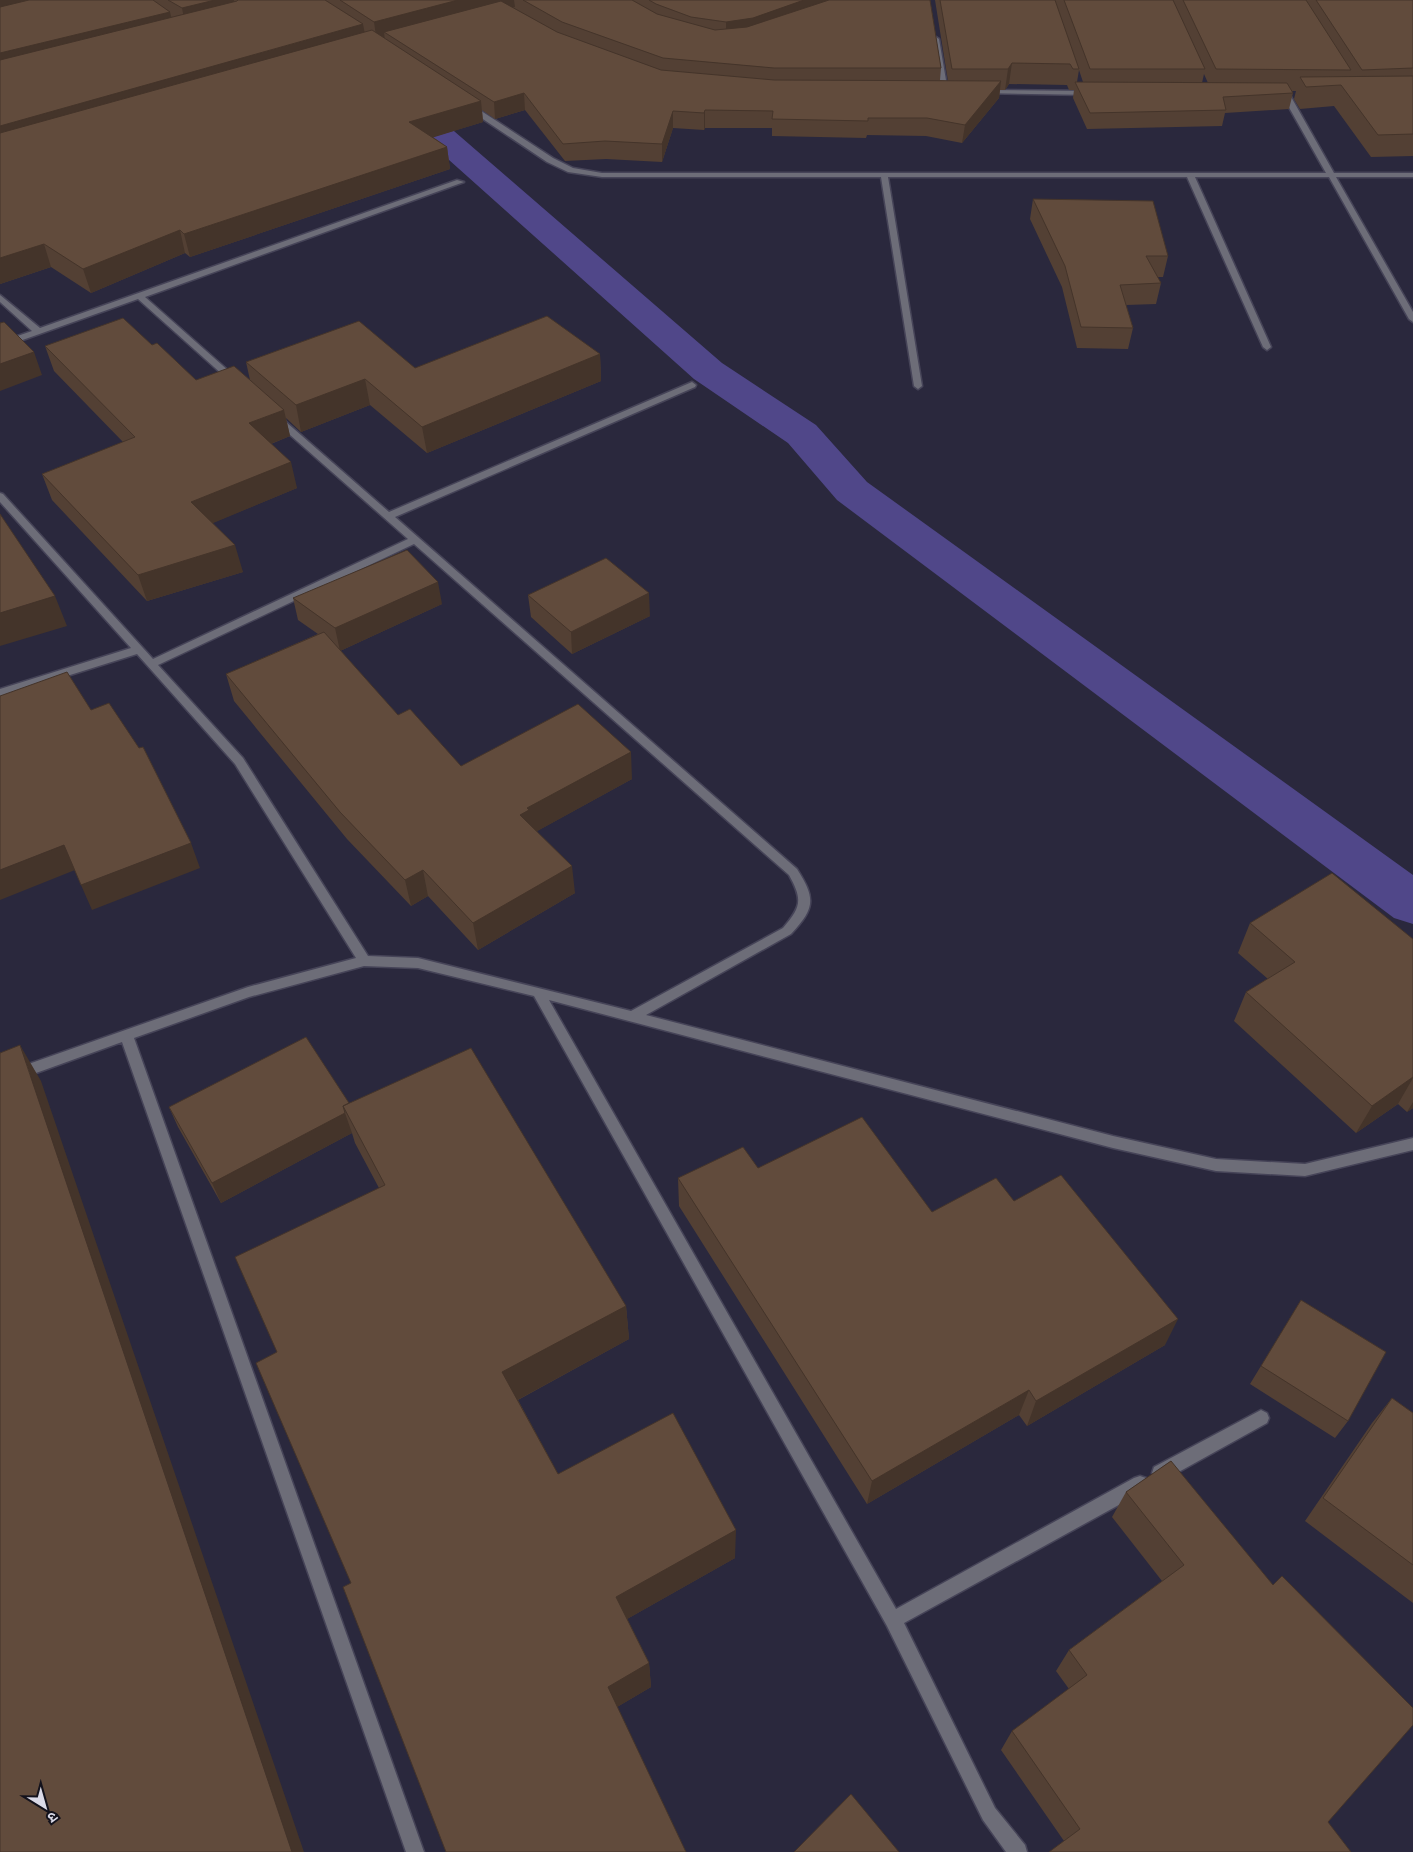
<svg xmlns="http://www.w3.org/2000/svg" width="1413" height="1852" font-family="Overpass,'Noto Sans Devanagari',sans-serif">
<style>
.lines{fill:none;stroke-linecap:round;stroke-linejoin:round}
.canal{fill:#504789;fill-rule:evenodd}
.minor-casing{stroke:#464458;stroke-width:3}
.minor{fill:#6d6d78;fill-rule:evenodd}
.wall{fill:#534034;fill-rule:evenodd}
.shaded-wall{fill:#44342a}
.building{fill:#614b3c;stroke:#44342a}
</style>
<rect width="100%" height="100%" fill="#2a283d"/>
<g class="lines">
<path class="canal" d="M 384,77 L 395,80 L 722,363 L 816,425 L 867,482 L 1413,875 L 1413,924 L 1394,918 L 837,500 L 788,443 L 694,379 L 373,92 L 369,86 L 373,80 Z"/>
<g class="minor-casing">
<path id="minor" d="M 936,37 L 939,39 L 948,92 L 945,94 L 942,92 L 933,39 Z
M 983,90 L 1091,91 L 1094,93 L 1091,95 L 981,93 L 981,91 Z
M 1286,93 L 1290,95 L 1334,173 L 1413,173 L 1413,177 L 1336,177 L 1413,312 L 1413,322 L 1409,319 L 1329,177 L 1195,177 L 1271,347 L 1267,350 L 1263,347 L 1187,177 L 888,177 L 922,386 L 918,389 L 914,386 L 881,177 L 602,177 L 568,172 L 547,162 L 465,107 L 472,105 L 553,158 L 573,168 L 602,173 L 1326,173 L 1282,95 Z
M 457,180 L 464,182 L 145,297 L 239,380 L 239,384 L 233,384 L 138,299 L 0,348 L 0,342 L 32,331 L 0,302 L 0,295 L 40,328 Z
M 692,382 L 696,385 L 695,387 L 395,517 L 797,869 C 816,899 815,908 791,934 L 646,1015 L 1113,1136 L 1216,1159 L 1305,1164 L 1413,1138 L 1413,1150 L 1305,1176 L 1216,1171 L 1113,1148 L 549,1000 L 896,1609 L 1134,1478 L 1140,1476 L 1146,1478 L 1148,1484 L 1146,1490 L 904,1623 L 995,1808 L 1025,1845 L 1027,1852 L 1006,1852 L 983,1820 L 887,1626 L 534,996 L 418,968 L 364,966 L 249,997 L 134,1038 L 424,1852 L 406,1852 L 122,1042 L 0,1086 L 0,1074 L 248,987 L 356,958 L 235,764 L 137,654 L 0,697 L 0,689 L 131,648 L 0,502 L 0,493 L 3,494 L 153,659 L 408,539 L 272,419 L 272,415 L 278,415 L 389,512 ZM 414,544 L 789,875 C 803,900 801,907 783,928 L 631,1011 L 418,958 L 368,956 L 243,758 L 158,665 Z
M 1261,1410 L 1267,1413 L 1269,1418 L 1267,1423 L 1166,1479 L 1160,1481 L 1154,1479 L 1152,1473 L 1154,1467 Z"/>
</g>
<use href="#minor" class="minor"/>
</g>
<path class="wall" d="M 0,0 L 930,0 L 941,68 L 940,80 L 948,81 L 935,0 L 1413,0 L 1413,156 L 1371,157 L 1334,106 L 1300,109 L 1294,99 L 1296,91 L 1291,91 L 1293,93 L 1289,109 L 1225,113 L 1222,126 L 1087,129 L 1073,98 L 1074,90 L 1069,90 L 1067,85 L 1009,84 L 1005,90 L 1000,90 L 999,98 L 962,143 L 926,136 L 867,135 L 866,138 L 772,136 L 772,128 L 705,128 L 704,130 L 673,128 L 662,162 L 606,159 L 565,161 L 525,110 L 495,119 L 482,110 L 483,122 L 433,137 L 447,147 L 450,169 L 190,257 L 185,253 L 91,293 L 51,267 L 0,284 ZM 1079,70 L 1083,82 L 1077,82 ZM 1204,74 L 1208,83 L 1202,83 Z
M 1033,199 L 1168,256 L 1163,277 L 1157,277 L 1161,283 L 1156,304 L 1126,305 L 1133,328 L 1128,349 L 1077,348 L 1062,287 L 1030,219 Z
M 152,345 L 196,380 L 250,380 L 246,362 L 415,368 L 600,354 L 601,381 L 427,453 L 370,405 L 301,432 L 286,418 L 290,436 L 271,444 L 297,488 L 212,523 L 243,572 L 147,601 L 52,500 L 42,474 L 123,442 L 54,371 L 45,346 Z
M 528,595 L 650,616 L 572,654 L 531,617 Z
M 293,598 L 442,604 L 340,651 L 398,715 L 461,766 L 632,779 L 537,831 L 575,893 L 478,950 L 428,896 L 411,906 L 347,839 L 234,701 L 226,674 L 318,634 L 298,620 Z
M 1250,923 L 1413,939 L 1413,1108 L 1407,1112 L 1398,1104 L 1356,1133 L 1234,1021 L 1246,992 L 1268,979 L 1238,953 Z
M 349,1103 L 626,1306 L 629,1339 L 518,1400 L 558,1474 L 735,1558 L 627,1619 L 649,1663 L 651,1687 L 617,1707 L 351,1583 L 277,1352 L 379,1188 L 355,1143 L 352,1133 L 221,1203 L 178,1127 L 169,1107 Z
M 758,1168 L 932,1212 L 1014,1201 L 1165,1345 L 1027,1426 L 1019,1415 L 867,1504 L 679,1206 L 678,1178 Z
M 1301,1300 L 1348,1421 L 1335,1438 L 1250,1384 Z
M 1392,1398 L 1413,1413 L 1413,1603 L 1305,1521 L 1372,1423 Z
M 1171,1461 L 1328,1822 L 1064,1841 L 1001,1750 L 1012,1731 L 1069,1689 L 1056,1671 L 1069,1650 L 1162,1581 L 1112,1517 L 1126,1492 Z"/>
<path class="shaded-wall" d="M 0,0 L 93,0 L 0,15 Z
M 215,0 L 234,0 L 238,16 L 186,29 L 182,8 Z
M 458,0 L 514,0 L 515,7 L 384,32 L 385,41 L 377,43 L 374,22 Z
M 804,0 L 868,0 L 726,43 L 726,22 Z
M 170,12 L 175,32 L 0,76 L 0,53 Z
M 363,24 L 367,45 L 0,150 L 0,126 Z
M 1012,63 L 1009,84 L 1005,90 L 1008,69 Z
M 1001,81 L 999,98 L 962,143 L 965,125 Z
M 524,93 L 525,110 L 495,119 L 494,102 Z
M 481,101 L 483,122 L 412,144 L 409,122 Z
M 705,110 L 705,128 L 704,130 L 704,113 Z
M 673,111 L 673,128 L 662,162 L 662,144 Z
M 447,147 L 450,169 L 190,257 L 184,234 Z
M 180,230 L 185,253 L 91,293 L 83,269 Z
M 44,244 L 51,267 L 0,284 L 0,258 Z
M 34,352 L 42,375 L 0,391 L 0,364 Z
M 600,354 L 601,381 L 427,453 L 422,427 Z
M 365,379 L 370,405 L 301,432 L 296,405 Z
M 284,410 L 290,436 L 255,450 L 249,423 Z
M 291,462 L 297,488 L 199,529 L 191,502 Z
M 235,545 L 243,572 L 147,601 L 138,575 Z
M 438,582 L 442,604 L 340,651 L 335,628 Z
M 649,593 L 650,616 L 572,654 L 571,632 Z
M 55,596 L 67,626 L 0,646 L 0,613 Z
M 631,752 L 632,779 L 532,834 L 520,815 L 527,808 Z
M 191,843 L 200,868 L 92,910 L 81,885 Z
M 64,845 L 75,870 L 0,900 L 0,870 Z
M 572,866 L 575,893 L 478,950 L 473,923 Z
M 423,870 L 428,896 L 411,906 L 405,880 Z
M 20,1045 L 41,1081 L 304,1852 L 292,1852 Z
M 1413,1077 L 1413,1078 L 1398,1104 L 1356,1133 L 1372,1106 Z
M 1413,1102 L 1413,1108 L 1407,1112 Z
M 345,1113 L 352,1133 L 221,1203 L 212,1183 Z
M 626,1306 L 629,1339 L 510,1404 L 502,1372 Z
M 1178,1319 L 1165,1345 L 1027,1426 L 1036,1401 Z
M 1029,1390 L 1019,1415 L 867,1504 L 872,1481 Z
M 736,1530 L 735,1558 L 620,1623 L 616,1597 Z
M 649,1663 L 651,1687 L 612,1710 L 608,1687 Z"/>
<path class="building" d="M 29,0 L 153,0 L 170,12 L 0,53 L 0,7 Z
M 168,0 L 215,0 L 182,8 Z
M 238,0 L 325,0 L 363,24 L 0,126 L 0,60 L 237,1 Z
M 340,0 L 458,0 L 374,22 Z
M 523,0 L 632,0 L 657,14 L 715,30 L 747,27 L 829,0 L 930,0 L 941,68 L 774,68 L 663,58 L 562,22 Z
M 649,0 L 804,0 L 753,18 L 726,22 L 691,17 L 656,4 Z
M 940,0 L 1055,0 L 1079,69 L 1073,69 L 1070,64 L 1012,63 L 1008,69 L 952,69 Z
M 1064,0 L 1173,0 L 1205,69 L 1090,69 Z
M 1183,0 L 1306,0 L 1351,70 L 1216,69 Z
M 1316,0 L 1413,0 L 1413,68 L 1362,70 Z
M 501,1 L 557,32 L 661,70 L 774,80 L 1001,81 L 965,125 L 927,118 L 868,118 L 868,121 L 772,119 L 773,111 L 705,110 L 704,113 L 673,111 L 662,144 L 605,141 L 563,144 L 524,93 L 494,102 L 384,32 Z
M 372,30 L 481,101 L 409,122 L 447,147 L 184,234 L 180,230 L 83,269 L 44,244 L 0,258 L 0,133 Z
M 1413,76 L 1413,134 L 1378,135 L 1341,85 L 1306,87 L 1300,77 Z
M 1075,82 L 1287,83 L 1293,93 L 1223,97 L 1226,110 L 1090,113 Z
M 1033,199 L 1153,201 L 1168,256 L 1146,256 L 1161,283 L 1120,285 L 1133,328 L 1081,327 L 1065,266 Z
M 547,316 L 600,354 L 422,427 L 365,379 L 296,405 L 246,362 L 359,321 L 415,368 Z
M 123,318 L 152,345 L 157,343 L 196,380 L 234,366 L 284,410 L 249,423 L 291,462 L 191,502 L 235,545 L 138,575 L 42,474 L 135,437 L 45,346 Z
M 4,322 L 34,352 L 0,364 L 0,323 Z
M 0,514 L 55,596 L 0,613 Z
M 407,550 L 438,582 L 335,628 L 293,598 Z
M 606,558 L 649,593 L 571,632 L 528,595 Z
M 324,632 L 398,715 L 410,709 L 461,766 L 578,704 L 631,752 L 527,808 L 529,810 L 520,815 L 572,866 L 473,923 L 423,870 L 405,880 L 340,812 L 226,674 Z
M 67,672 L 91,710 L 109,703 L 139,748 L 143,747 L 191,843 L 81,885 L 64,845 L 0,870 L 0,696 Z
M 1332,873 L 1413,939 L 1413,1077 L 1372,1106 L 1246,992 L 1295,962 L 1250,923 Z
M 306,1037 L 349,1103 L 343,1106 L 345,1113 L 212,1183 L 169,1107 Z
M 20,1045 L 292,1852 L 0,1852 L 0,1053 Z
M 471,1048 L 626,1306 L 502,1372 L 558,1474 L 673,1413 L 736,1530 L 616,1597 L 649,1663 L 608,1687 L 686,1852 L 446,1852 L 343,1587 L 351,1583 L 256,1363 L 277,1352 L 235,1257 L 385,1185 L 343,1106 Z
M 862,1117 L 932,1212 L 996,1178 L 1014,1201 L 1061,1175 L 1178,1319 L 1036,1401 L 1029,1390 L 872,1481 L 678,1178 L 743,1147 L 758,1168 Z
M 1301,1300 L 1386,1352 L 1348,1421 L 1261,1366 Z
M 1392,1398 L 1413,1413 L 1413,1565 L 1323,1498 Z
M 1171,1461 L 1273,1585 L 1282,1576 L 1413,1708 L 1413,1725 L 1328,1822 L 1351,1852 L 1049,1852 L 1080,1829 L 1012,1731 L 1087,1675 L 1069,1650 L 1184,1565 L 1126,1492 Z
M 851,1794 L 899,1852 L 794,1852 Z"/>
<g transform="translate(45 1807) rotate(143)" stroke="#13121c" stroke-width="4" paint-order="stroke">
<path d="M0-4L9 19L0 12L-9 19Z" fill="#dadae8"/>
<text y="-8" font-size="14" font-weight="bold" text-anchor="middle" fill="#dadae8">उ</text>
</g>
</svg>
